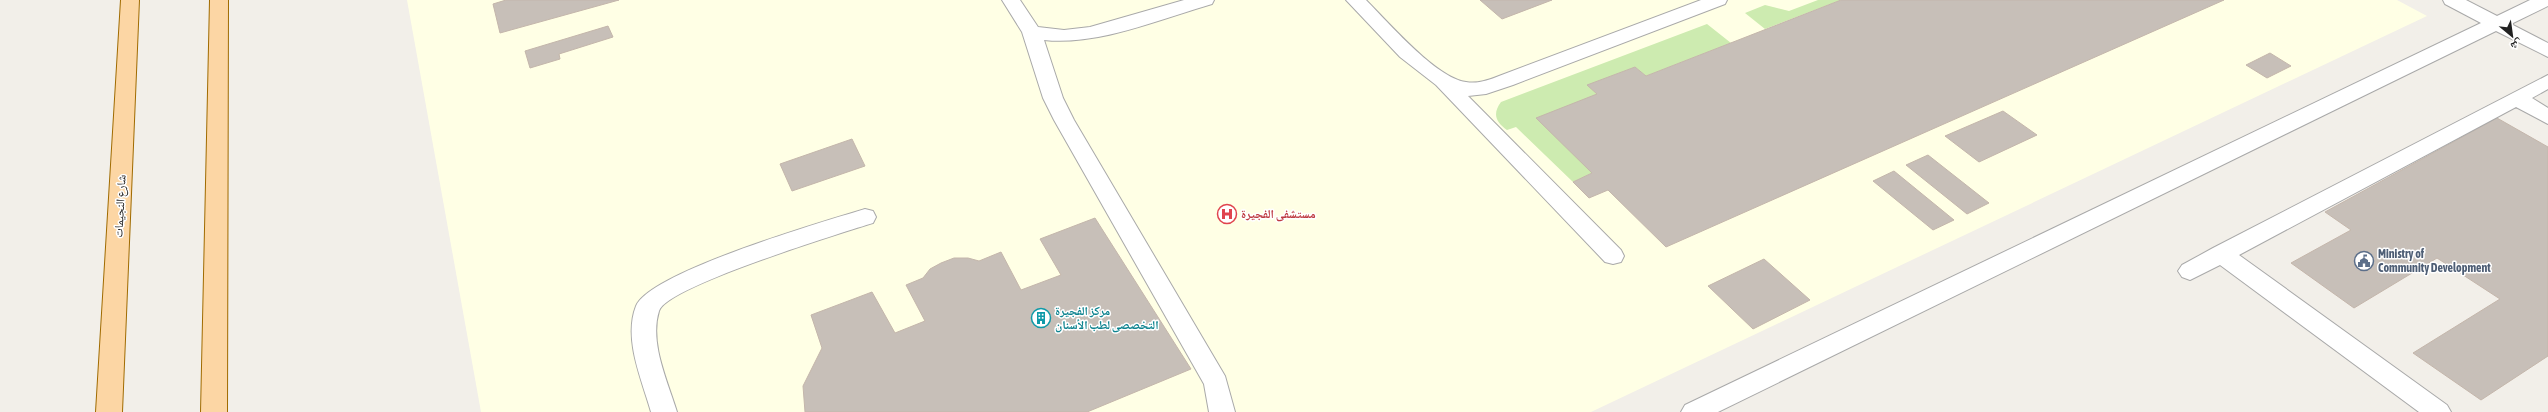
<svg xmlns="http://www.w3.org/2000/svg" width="2548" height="412" font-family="'Asap Condensed','Noto Naskh Arabic',sans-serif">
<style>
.education{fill:#ffffe5}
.grass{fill:#cdebb0}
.building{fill:#c7bfb8;stroke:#c4b6ab}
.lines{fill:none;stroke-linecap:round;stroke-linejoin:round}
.minor-casing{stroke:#a9a9a9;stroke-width:2}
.major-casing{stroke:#a06b00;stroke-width:2}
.minor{fill:#fff;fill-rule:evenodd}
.major{fill:#fcd6a4;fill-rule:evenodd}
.labels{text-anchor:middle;stroke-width:3;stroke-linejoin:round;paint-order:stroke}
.street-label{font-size:12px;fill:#222;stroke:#fff}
.health-label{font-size:12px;font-weight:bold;fill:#be3a42;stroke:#fff;text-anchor:start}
.service-label{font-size:12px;font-weight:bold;fill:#4e5e75;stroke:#fff;text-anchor:start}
.culture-label{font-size:12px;font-weight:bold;fill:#0d838f;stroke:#fff;text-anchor:start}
</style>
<rect width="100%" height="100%" fill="#f2efe9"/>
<path class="education" d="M 407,0 L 2397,0 L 2427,16 L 1591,412 L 481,412 Z"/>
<path class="grass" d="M 1818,0 L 1841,0 L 1765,29 L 1745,13 L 1765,5 L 1789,11 Z
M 1707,24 L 1731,43 L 1646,76 L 1635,67 L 1588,85 L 1597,94 L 1592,173 L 1573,182 L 1516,127 L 1507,130 C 1496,122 1492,114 1501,102 Z"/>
<path class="building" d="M 506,0 L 619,0 L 500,33 L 493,4 Z
M 1480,0 L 1552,0 L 1502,19 Z
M 1841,0 L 2224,0 L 1666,247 L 1608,190 L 1589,198 L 1573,182 L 1592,173 L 1536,118 L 1597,94 L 1587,85 L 1635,67 L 1646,76 Z
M 608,26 L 613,37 L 559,54 L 560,59 L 530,68 L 525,51 Z
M 2270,53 L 2291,66 L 2267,78 L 2246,65 Z
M 2003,111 L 2037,135 L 1979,162 L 1945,136 Z
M 2497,118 L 2548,147 L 2548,356 L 2481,400 L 2413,353 L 2500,299 L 2437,258 L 2354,308 L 2291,263 L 2351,230 L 2325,212 Z
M 852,139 L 865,166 L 792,191 L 780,164 Z
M 1928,155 L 1989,203 L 1967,214 L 1906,165 Z
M 1894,171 L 1954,220 L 1933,230 L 1873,181 Z
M 1095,218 L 1191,369 L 1087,412 L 805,412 L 803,386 L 822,348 L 811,315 L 872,292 L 895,333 L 925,321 L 906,285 L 923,278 L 930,269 L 941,263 L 954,258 L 968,258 L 979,261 L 1001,252 L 1021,290 L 1061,275 L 1040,239 Z
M 1764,259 L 1810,300 L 1753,329 L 1708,286 Z"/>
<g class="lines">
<g class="minor-casing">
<path id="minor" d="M 1002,0 L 1020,0 L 1038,27 L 1064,30 L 1090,27 L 1184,0 L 1214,0 L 1212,4 C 1160,19 1098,46 1044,40 L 1063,98 L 1074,120 L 1225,376 L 1235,412 L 1209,412 L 1204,384 L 1054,120 L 1043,98 L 1022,32 Z
M 1346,0 L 1366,0 C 1388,22 1436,78 1466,82 C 1478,84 1489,80 1499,76 L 1701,0 L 1727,0 L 1725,4 L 1513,85 L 1486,94 L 1468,96 L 1621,250 L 1624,256 L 1621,262 L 1613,264 L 1605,262 L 1436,85 L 1400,57 Z
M 2443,0 L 2466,0 L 2497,16 L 2530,0 L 2548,0 L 2548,6 L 2511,24 L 2548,43 L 2548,57 L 2496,31 L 1718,412 L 1681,412 L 1685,405 L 2481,23 L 2445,4 Z
M 2548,75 L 2548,89 L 2532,98 L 2548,108 L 2548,124 L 2516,107 L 2239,255 L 2447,405 L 2451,412 L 2419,412 L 2220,265 L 2190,280 L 2182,277 L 2178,271 L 2182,265 L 2213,248 Z
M 865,209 L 873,211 L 876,217 L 873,223 C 841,233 666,287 659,311 C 649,343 668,382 677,412 L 651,412 C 642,380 623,339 636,306 C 650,272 825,221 865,209 Z"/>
</g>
<g class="major-casing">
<path id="major" d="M 121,0 L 139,0 L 122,412 L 96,412 Z
M 210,0 L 228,0 L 227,412 L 201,412 Z"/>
</g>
<use href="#minor" class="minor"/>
<use href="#major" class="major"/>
</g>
<defs>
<g id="hospital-ring" transform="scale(1)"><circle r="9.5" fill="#fff" stroke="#e0444e" stroke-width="1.5"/><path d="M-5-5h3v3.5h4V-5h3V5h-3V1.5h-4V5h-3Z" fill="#e0444e"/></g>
<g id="civic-ring" transform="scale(1)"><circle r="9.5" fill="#fff" stroke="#5c6f8a" stroke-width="1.5"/><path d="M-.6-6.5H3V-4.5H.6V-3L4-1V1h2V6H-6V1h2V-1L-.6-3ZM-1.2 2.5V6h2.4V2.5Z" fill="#5c6f8a"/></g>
<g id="building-ring" transform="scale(1)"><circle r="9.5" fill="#fff" stroke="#0f9aa8" stroke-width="1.5"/><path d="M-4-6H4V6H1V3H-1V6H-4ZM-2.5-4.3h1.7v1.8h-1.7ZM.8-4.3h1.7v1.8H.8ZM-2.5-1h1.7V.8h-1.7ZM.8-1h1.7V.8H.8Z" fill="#0f9aa8"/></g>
</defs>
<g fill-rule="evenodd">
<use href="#hospital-ring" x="1227" y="214"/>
<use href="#civic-ring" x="2364" y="261"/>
<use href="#building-ring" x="1041" y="318"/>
</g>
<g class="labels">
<g class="street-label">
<text transform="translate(120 206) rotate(-87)" y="4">شارع النجيمات</text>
</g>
<g class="health-label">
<text x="1241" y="218">مستشفى الفجيرة</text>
</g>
<g class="service-label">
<text x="2378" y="258">Ministry of<tspan x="2378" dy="14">Community Development</tspan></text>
</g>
<g class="culture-label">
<text x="1055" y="315">مركز الفجيرة<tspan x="1055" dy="14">التخصصى لطب الأسنان</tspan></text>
</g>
</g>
<g transform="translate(2512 36) rotate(151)" stroke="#ffffff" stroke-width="3" paint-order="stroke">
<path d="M0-3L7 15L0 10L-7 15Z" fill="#222222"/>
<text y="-6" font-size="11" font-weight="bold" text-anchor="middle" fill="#222222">ش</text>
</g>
</svg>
